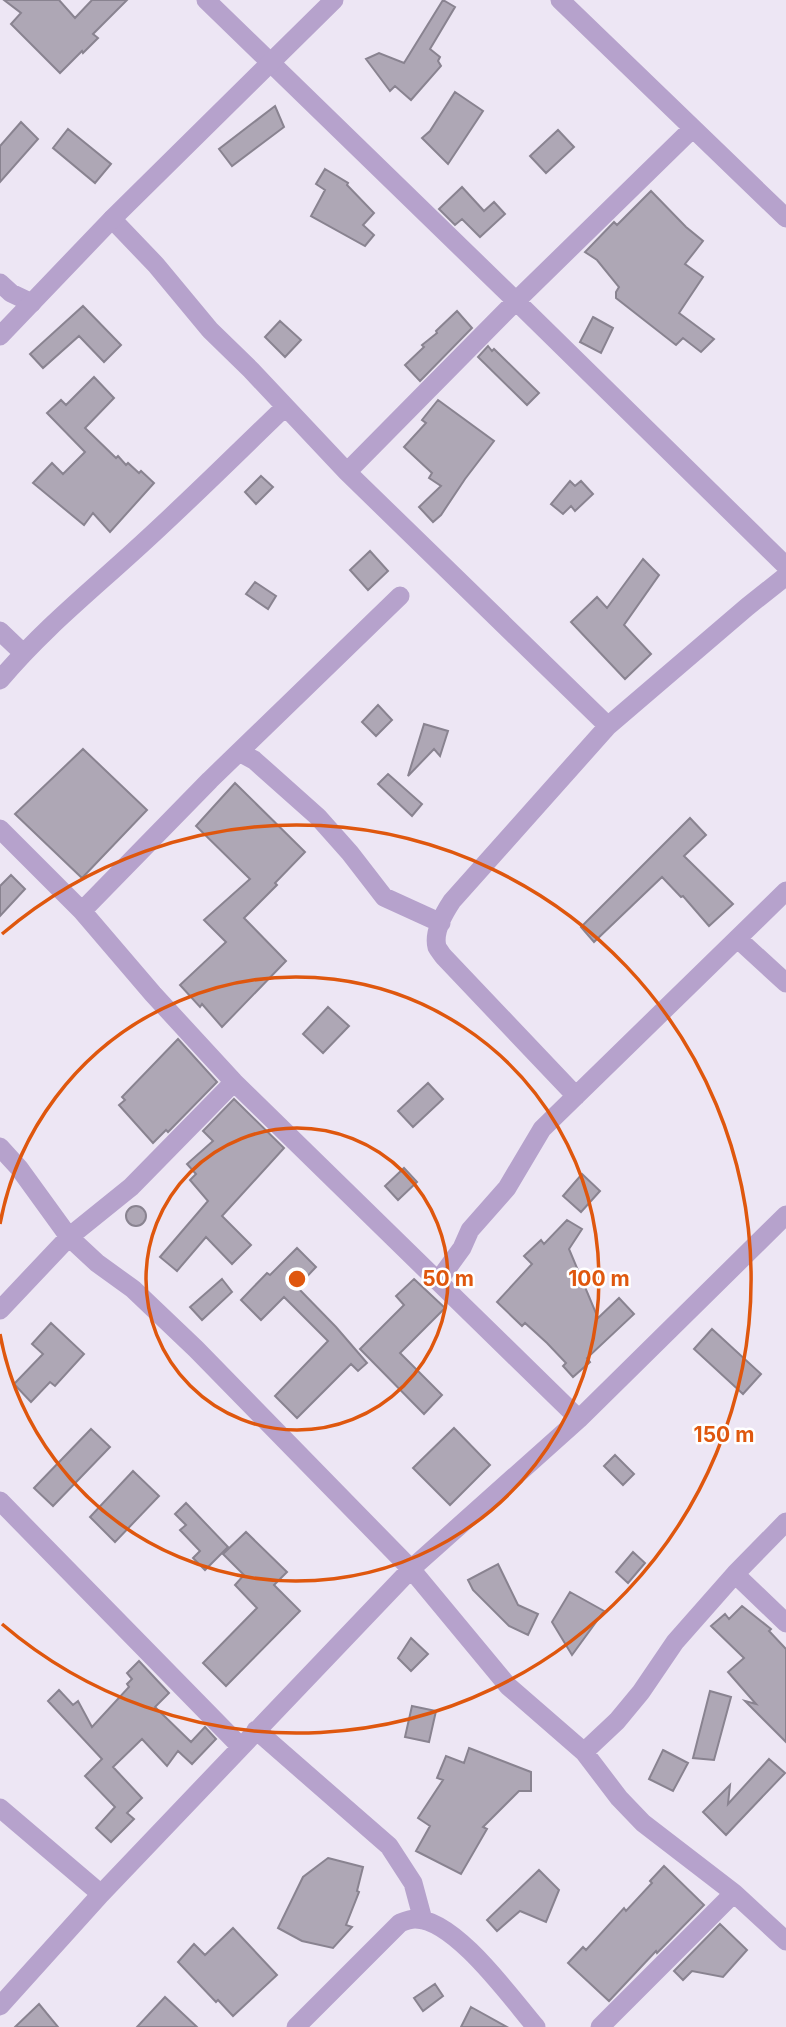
<svg xmlns="http://www.w3.org/2000/svg" width="786" height="2027" font-family="Inter,sans-serif">
<style>
.building{fill:#aea7b5;stroke:#898390;stroke-width:2}
.lines{fill:none;stroke-linecap:round;stroke-linejoin:round}
.minor{stroke:#b6a2cc;stroke-width:19}
.tertiary{stroke:#b6a2cc;stroke-width:19}
.ring{fill:none;stroke:#df570e;stroke-width:3.5}
.centre{fill:#df570e;stroke:#fff;stroke-width:3.5}
.ring-label{font-size:21px;text-anchor:middle;font-weight:bold;fill:#df570e;stroke:#fff;stroke-width:5;stroke-linejoin:round;paint-order:stroke}
</style>
<rect width="100%" height="100%" fill="#ede6f4"/>
<path class="building" d="M 4,0 L 59,0 L 75,18 L 92,0 L 127,0 L 93,34 L 98,38 L 83,53 L 82,51 L 60,73 L 11,24 L 21,13 Z
M 443,0 L 455,7 L 430,49 L 440,57 L 438,61 L 441,66 L 411,100 L 395,86 L 390,91 L 366,59 L 379,53 L 404,63 Z
M 455,92 L 483,111 L 448,164 L 422,138 L 430,131 Z
M 275,106 L 284,127 L 232,166 L 219,149 Z
M 21,122 L 38,139 L 0,182 L 0,146 Z
M 68,129 L 111,164 L 95,183 L 53,148 Z
M 558,130 L 574,147 L 546,173 L 530,156 Z
M 325,169 L 348,183 L 347,185 L 374,213 L 363,225 L 374,235 L 365,246 L 311,216 L 325,190 L 316,184 Z
M 462,187 L 484,211 L 494,202 L 505,214 L 480,237 L 462,219 L 455,225 L 439,209 Z
M 651,191 L 686,227 L 703,241 L 685,264 L 703,277 L 679,313 L 714,339 L 701,352 L 683,338 L 676,345 L 616,298 L 616,292 L 619,287 L 597,260 L 585,252 L 614,222 L 617,225 Z
M 83,306 L 121,345 L 104,362 L 79,336 L 43,368 L 30,354 Z
M 457,311 L 472,328 L 420,381 L 405,365 L 424,347 L 422,345 L 437,333 L 436,331 Z
M 593,317 L 613,328 L 601,353 L 580,342 Z
M 280,321 L 301,340 L 285,357 L 265,337 Z
M 488,346 L 492,351 L 494,349 L 539,393 L 527,405 L 478,357 Z
M 94,377 L 114,398 L 85,428 L 116,458 L 118,456 L 126,465 L 128,463 L 139,473 L 141,471 L 154,483 L 110,532 L 93,513 L 84,525 L 33,483 L 52,463 L 63,474 L 85,452 L 47,413 L 61,400 L 66,405 Z
M 438,400 L 494,441 L 465,479 L 441,515 L 433,522 L 419,507 L 441,486 L 429,478 L 432,473 L 404,447 L 426,423 L 422,420 Z
M 261,476 L 273,487 L 256,504 L 245,492 Z
M 570,481 L 575,486 L 581,481 L 593,494 L 575,511 L 571,506 L 563,514 L 551,504 Z
M 370,551 L 388,571 L 368,590 L 350,570 Z
M 643,559 L 659,575 L 624,625 L 651,654 L 625,679 L 571,622 L 597,597 L 607,608 Z
M 255,582 L 276,596 L 268,609 L 246,594 Z
M 378,705 L 392,720 L 376,736 L 362,722 Z
M 424,724 L 448,731 L 440,756 L 434,749 L 408,776 Z
M 83,749 L 147,810 L 82,878 L 15,814 Z
M 388,774 L 422,804 L 412,816 L 378,784 Z
M 235,783 L 305,852 L 275,883 L 277,885 L 244,918 L 286,961 L 222,1027 L 202,1004 L 200,1007 L 180,985 L 226,942 L 204,920 L 250,879 L 196,826 Z
M 690,818 L 706,835 L 684,856 L 733,904 L 709,926 L 683,896 L 681,897 L 662,877 L 594,942 L 581,927 Z
M 11,875 L 25,889 L 0,916 L 0,886 Z
M 328,1007 L 349,1026 L 323,1053 L 303,1034 Z
M 178,1039 L 217,1082 L 168,1132 L 166,1130 L 153,1143 L 119,1105 L 125,1100 L 122,1097 Z
M 428,1083 L 443,1099 L 413,1127 L 398,1111 Z
M 234,1099 L 284,1148 L 222,1216 L 251,1245 L 232,1264 L 206,1237 L 177,1271 L 160,1257 L 208,1201 L 190,1180 L 196,1174 L 187,1164 L 213,1141 L 203,1131 Z
M 404,1168 L 417,1182 L 398,1200 L 385,1186 Z
M 582,1174 L 600,1191 L 581,1212 L 563,1196 Z
M126 1216a10 10 0 1 1 20 0a10 10 0 1 1-20 0Z
M 567,1220 L 582,1229 L 569,1249 L 598,1318 L 619,1298 L 634,1314 L 587,1358 L 590,1362 L 573,1377 L 563,1366 L 566,1363 L 547,1343 L 525,1323 L 522,1326 L 497,1302 L 532,1264 L 524,1256 L 541,1240 L 544,1244 Z
M 297,1248 L 316,1267 L 297,1287 L 336,1327 L 367,1363 L 358,1371 L 351,1364 L 297,1418 L 275,1396 L 328,1341 L 284,1297 L 261,1320 L 241,1300 L 267,1273 L 270,1275 Z
M 222,1279 L 232,1292 L 202,1320 L 190,1307 Z
M 414,1279 L 445,1308 L 400,1353 L 442,1395 L 424,1414 L 360,1349 L 404,1305 L 396,1296 Z
M 51,1323 L 84,1354 L 55,1386 L 50,1382 L 31,1402 L 14,1384 L 43,1354 L 32,1344 Z
M 712,1329 L 761,1374 L 743,1394 L 694,1349 Z
M 454,1428 L 490,1465 L 450,1505 L 413,1468 Z
M 91,1429 L 110,1447 L 53,1506 L 34,1488 Z
M 615,1455 L 634,1474 L 623,1485 L 604,1466 Z
M 133,1471 L 159,1496 L 115,1542 L 90,1517 Z
M 186,1503 L 228,1547 L 205,1570 L 193,1558 L 200,1551 L 180,1530 L 186,1525 L 175,1514 Z
M 246,1532 L 287,1572 L 274,1585 L 300,1611 L 226,1686 L 203,1663 L 257,1608 L 235,1585 L 244,1575 L 223,1554 Z
M 633,1552 L 645,1563 L 628,1583 L 616,1572 Z
M 498,1564 L 518,1605 L 538,1614 L 528,1635 L 509,1626 L 473,1590 L 468,1580 Z
M 570,1592 L 604,1611 L 572,1655 L 552,1622 Z
M 742,1606 L 771,1629 L 769,1631 L 786,1649 L 786,1742 L 745,1701 L 756,1704 L 728,1672 L 744,1658 L 711,1626 L 725,1614 L 729,1619 Z
M 411,1638 L 428,1654 L 411,1671 L 398,1658 Z
M 139,1661 L 169,1693 L 155,1707 L 191,1742 L 205,1727 L 216,1739 L 192,1764 L 178,1751 L 167,1766 L 142,1739 L 113,1767 L 142,1798 L 127,1813 L 134,1819 L 111,1842 L 96,1828 L 115,1807 L 85,1776 L 102,1759 L 48,1701 L 59,1690 L 73,1705 L 78,1701 L 92,1727 L 129,1687 L 127,1684 L 132,1679 L 127,1673 Z
M 710,1691 L 731,1697 L 714,1760 L 693,1758 Z
M 412,1706 L 436,1711 L 429,1742 L 405,1737 Z
M 469,1748 L 531,1772 L 531,1791 L 519,1791 L 483,1827 L 487,1829 L 461,1874 L 416,1851 L 430,1826 L 418,1818 L 443,1780 L 437,1778 L 446,1756 L 464,1763 Z
M 663,1750 L 688,1763 L 673,1791 L 649,1779 Z
M 769,1759 L 785,1773 L 726,1835 L 703,1812 L 730,1785 L 728,1804 Z
M 328,1858 L 363,1867 L 357,1891 L 359,1892 L 346,1925 L 352,1927 L 333,1948 L 302,1941 L 278,1928 L 303,1877 Z
M 664,1866 L 704,1905 L 657,1953 L 656,1951 L 609,2001 L 568,1963 L 583,1947 L 586,1950 L 624,1908 L 626,1911 L 652,1883 L 650,1881 Z
M 539,1870 L 559,1890 L 546,1922 L 520,1911 L 497,1931 L 487,1920 Z
M 720,1924 L 747,1950 L 723,1977 L 692,1971 L 683,1980 L 674,1971 Z
M 233,1928 L 277,1975 L 233,2016 L 218,2000 L 216,2002 L 178,1962 L 194,1944 L 205,1955 Z
M 435,1984 L 443,1996 L 423,2011 L 414,1998 Z
M 165,1997 L 197,2027 L 137,2027 Z
M 39,2004 L 58,2027 L 15,2027 Z
M 471,2007 L 507,2027 L 461,2027 Z"/>
<g class="lines">
<path class="minor" d="M 206,0 L 516,301 L 786,566
M 560,0 L 786,218
M 112,219 L 156,265 L 210,330 L 251,370 L 347,472 L 608,726
M 0,283 L 11,293 L 32,303
M 347,472 L 516,301 L 692,129
M 0,631 L 23,653
M 0,680 C 40,632 88,593 134,551 C 186,504 235,455 285,407
M 239,752 L 254,760 L 318,817 L 350,853 L 384,897 L 441,923
M 0,829 L 82,911 L 153,994 L 234,1082 L 579,1419
M 82,911 L 210,780 L 400,596
M 738,939 L 786,983
M 576,1096 L 444,957 C 443,956 438,949 437,947 C 433,932 444,913 452,901 L 608,726 L 747,607 L 786,576
M 0,1147 L 19,1168 L 69,1237 L 97,1263 L 133,1289 L 196,1349 L 411,1569 L 508,1686 L 584,1752 L 619,1798 L 643,1823 L 734,1893 L 786,1941
M 438,1281 L 462,1248 L 470,1230 L 507,1188 L 542,1129 L 786,891
M 0,1310 L 69,1237 L 131,1187 L 234,1082
M 0,1501 L 241,1747
M 735,1574 L 786,1623
M 256,1730 L 389,1846 L 413,1883 L 423,1920
M 584,1752 L 617,1721 L 641,1692 L 675,1642 L 735,1574 L 786,1522
M 0,1808 L 101,1894
M 0,2006 L 101,1894 L 411,1569 L 579,1419 L 786,1215
M 296,2027 L 400,1923 C 405,1921 410,1919 415,1919 C 455,1919 511,1998 536,2027
M 600,2027 L 734,1893"/>
<path class="tertiary" d="M 0,336 L 112,219 L 334,0"/>
</g>
<g class="ring">
<circle cx="297" cy="1279" r="151"/>
<path d="M0 1224A302 302 0 1 1 0 1334"/>
<path d="M2 934A454 454 0 1 1 2 1624"/>
</g>
<circle cx="297" cy="1279" r="10" class="centre"/>
<g class="ring-label">
<text x="448" y="1286">50 m</text>
<text x="599" y="1286">100 m</text>
<text x="724" y="1442">150 m</text>
</g>
</svg>
